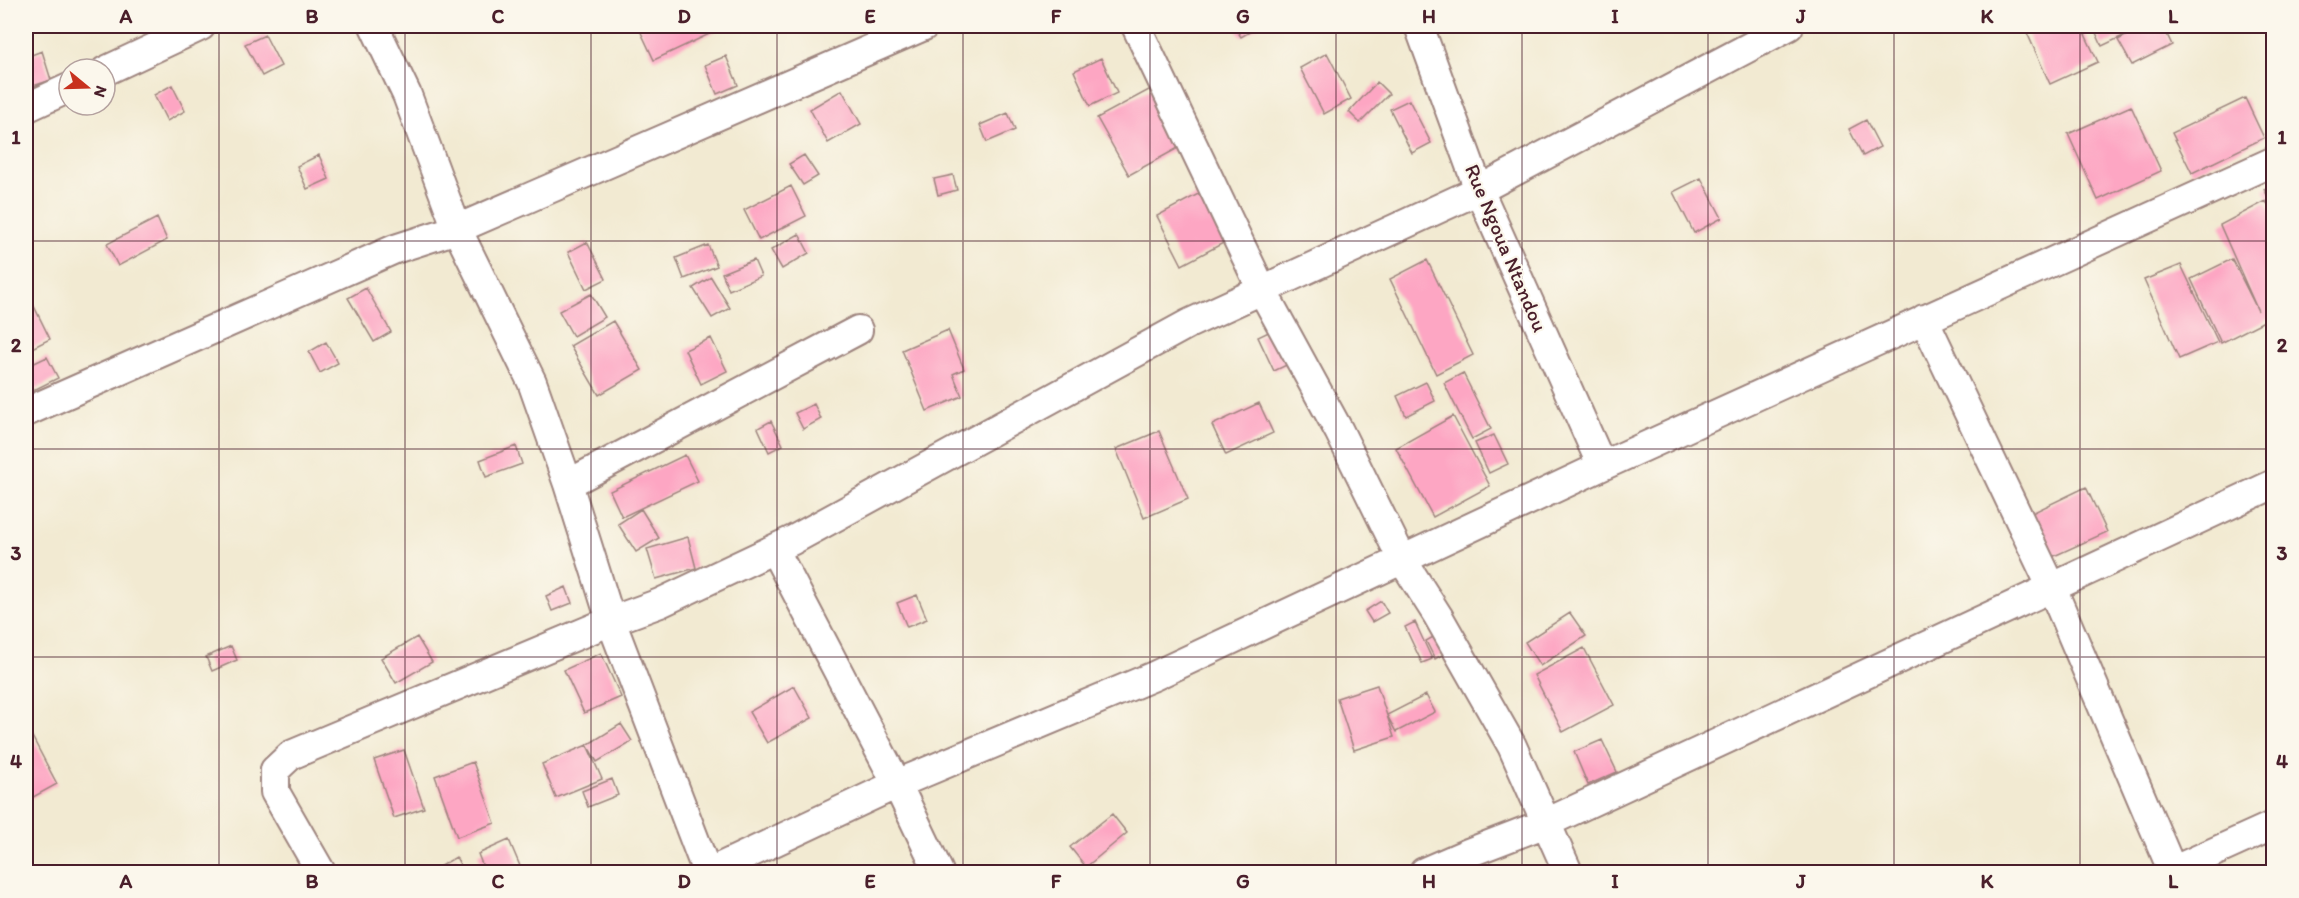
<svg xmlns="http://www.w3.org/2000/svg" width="2299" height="898" font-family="Itim,sans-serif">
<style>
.building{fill:#fda6c3}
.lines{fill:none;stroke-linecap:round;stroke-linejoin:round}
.street-casing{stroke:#9e847e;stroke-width:32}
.street{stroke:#fff;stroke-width:28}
.grid{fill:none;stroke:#4a1f2b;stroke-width:1.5;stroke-opacity:0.55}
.labels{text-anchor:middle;stroke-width:4.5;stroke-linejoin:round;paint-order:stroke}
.street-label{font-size:21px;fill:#4a1f2b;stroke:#fbf7ec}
.neatline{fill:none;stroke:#4a1f2b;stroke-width:2}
.grid-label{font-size:20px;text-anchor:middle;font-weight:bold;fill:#4a1f2b}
</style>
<rect width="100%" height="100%" fill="#fbf7ec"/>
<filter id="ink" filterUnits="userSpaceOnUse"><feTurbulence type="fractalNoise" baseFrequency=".0167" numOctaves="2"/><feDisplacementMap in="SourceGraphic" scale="12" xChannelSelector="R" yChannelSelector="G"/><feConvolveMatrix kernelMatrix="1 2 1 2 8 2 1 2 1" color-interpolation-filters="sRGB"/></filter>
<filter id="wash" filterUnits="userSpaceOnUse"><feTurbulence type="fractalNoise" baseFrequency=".008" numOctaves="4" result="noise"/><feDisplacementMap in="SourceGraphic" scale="24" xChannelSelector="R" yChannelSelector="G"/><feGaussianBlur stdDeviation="1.35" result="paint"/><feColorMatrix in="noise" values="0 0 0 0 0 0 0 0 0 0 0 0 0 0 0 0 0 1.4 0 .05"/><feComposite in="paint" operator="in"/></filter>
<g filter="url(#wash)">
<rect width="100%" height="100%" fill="#f2ead2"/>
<g id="blocks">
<path class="building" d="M 638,26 L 716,26 L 718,30 L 654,60 Z
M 1234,26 L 1260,26 L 1241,37 Z
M 2024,26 L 2081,26 L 2098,62 L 2050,84 Z
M 2093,26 L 2163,26 L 2172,45 L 2132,65 L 2118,40 L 2144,26 L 2102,46 Z
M 265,35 L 281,66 L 262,76 L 245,44 Z
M 42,51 L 51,80 L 33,86 L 26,57 Z
M 1327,53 L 1351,99 L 1324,114 L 1300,68 Z
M 726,56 L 738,85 L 717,94 L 705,65 Z
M 1101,58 L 1117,93 L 1090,106 L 1074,71 Z
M 1377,82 L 1389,94 L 1360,123 L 1349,112 Z
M 1160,84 L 1191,141 L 1129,175 L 1097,118 Z
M 172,85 L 185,111 L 167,121 L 154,95 Z
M 842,90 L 861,124 L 828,143 L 810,109 Z
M 2245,98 L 2264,138 L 2192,173 L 2172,133 Z
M 1409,100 L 1431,143 L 1412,153 L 1390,109 Z
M 2131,106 L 2161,171 L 2098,200 L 2068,134 Z
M 1008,113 L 1015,130 L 987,142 L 980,125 Z
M 1866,120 L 1880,147 L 1863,156 L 1849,129 Z
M 319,155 L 329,179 L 307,189 L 297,166 Z
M 804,155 L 818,176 L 803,185 L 789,164 Z
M 953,175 L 957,190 L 938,195 L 934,179 Z
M 1701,178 L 1722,218 L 1694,233 L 1673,192 Z
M 1217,184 L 1242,233 L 1182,265 L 1157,216 Z
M 2274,185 L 2274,209 L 2264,189 Z
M 791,186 L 806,216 L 759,240 L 744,210 Z
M 2266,201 L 2274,217 L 2274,316 L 2221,343 L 2191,279 L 2232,259 L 2258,311 L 2220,225 Z
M 157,218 L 167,240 L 118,266 L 107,244 Z
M 799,234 L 809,253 L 782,269 L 771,250 Z
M 587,242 L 606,279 L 586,289 L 568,252 Z
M 708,245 L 717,266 L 684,279 L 676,258 Z
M 754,260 L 761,276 L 729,290 L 722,273 Z
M 1427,260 L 1473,355 L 1436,374 L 1390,279 Z
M 2181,265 L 2218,342 L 2179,359 L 2144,280 Z
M 711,277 L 730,308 L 712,318 L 693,288 Z
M 366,288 L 391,332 L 374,342 L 348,298 Z
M 26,290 L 50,339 L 26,351 Z
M 591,294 L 605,317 L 573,336 L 559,311 Z
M 613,321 L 642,370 L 599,395 L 570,346 Z
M 1277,328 L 1293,362 L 1274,371 L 1258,337 Z
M 948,330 L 964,369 L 953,374 L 962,396 L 927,411 L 902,350 Z
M 711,338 L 727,371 L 701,384 L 685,350 Z
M 326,342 L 338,363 L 320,373 L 309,352 Z
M 47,357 L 58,378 L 32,391 L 26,377 L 26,367 Z
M 1463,373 L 1491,429 L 1472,439 L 1444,383 Z
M 1426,382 L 1435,401 L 1406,416 L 1397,396 Z
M 1259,403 L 1273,433 L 1226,455 L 1212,425 Z
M 814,404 L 821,419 L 803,429 L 795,413 Z
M 1453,416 L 1490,486 L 1433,517 L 1396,448 Z
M 771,421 L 783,445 L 769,452 L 758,428 Z
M 1159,431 L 1188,499 L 1144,518 L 1116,449 Z
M 1494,435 L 1508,464 L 1489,473 L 1475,443 Z
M 516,446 L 522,464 L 486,477 L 480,460 Z
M 685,455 L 698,481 L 622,517 L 610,491 Z
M 2086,487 L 2107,532 L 2052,557 L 2032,513 Z
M 641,509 L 659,538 L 636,552 L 618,524 Z
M 688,537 L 696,568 L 656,579 L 647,549 Z
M 566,587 L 572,603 L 552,611 L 546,596 Z
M 917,595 L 927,619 L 907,627 L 897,603 Z
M 1381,601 L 1388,613 L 1372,622 L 1365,611 Z
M 1570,613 L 1586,636 L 1540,666 L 1525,642 Z
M 1415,622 L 1432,659 L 1422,663 L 1405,627 Z
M 1435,636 L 1444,654 L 1435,659 L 1426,641 Z
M 417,637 L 432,662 L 396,683 L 381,658 Z
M 231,646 L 237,660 L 212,671 L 206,657 Z
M 1584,648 L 1614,705 L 1563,732 L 1534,675 Z
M 601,653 L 621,697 L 584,713 L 564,670 Z
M 1377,685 L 1394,737 L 1354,750 L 1337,698 Z
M 794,686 L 812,718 L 767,743 L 749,712 Z
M 1426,695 L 1435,712 L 1396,732 L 1387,715 Z
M 621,724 L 632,741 L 597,762 L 587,745 Z
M 26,725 L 57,784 L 26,801 Z
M 1602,740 L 1617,772 L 1588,785 L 1574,752 Z
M 587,745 L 602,779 L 556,798 L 542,764 Z
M 404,750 L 424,808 L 394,818 L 374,760 Z
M 473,762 L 495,823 L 457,837 L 435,776 Z
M 612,779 L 618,795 L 588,807 L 582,791 Z
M 1112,814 L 1127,833 L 1086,867 L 1070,847 Z
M 509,840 L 520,866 L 505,872 L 485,872 L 478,854 Z
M 456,857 L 464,872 L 430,872 Z"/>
</g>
</g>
<g filter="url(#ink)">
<use href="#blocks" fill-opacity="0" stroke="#9e847e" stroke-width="1.5"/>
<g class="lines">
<g class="street-casing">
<path id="street" d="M 374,26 L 407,95 L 457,229 L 532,382 L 568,484 L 611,621 L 707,872
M 1136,26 L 1262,290 L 1339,431 L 1403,561 L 1438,616 L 1512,746 L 1568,872
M 1419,26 L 1479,190 L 1602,466
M 105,71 L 201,26
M 26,108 L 69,88
M 1924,319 L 2052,588 L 2173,872
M 26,412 L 395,249 L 457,229 L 924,26
M 568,484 L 858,330
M 774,549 L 897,784 L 939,872
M 321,872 L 275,792 L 275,770 L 291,755 L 611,621 L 660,603 L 793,540 L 1188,324 L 1479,190 L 1789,26
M 710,872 L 897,784 L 1154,676 L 1602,466 L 2274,161
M 1424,872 L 1468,853 L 1546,823 L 2274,484
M 2170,872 L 2274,825"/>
</g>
<use href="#street" class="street"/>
</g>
</g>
<path class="grid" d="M 219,26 L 219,872M 405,26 L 405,872M 591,26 L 591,872M 777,26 L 777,872M 963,26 L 963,872M 1150,26 L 1150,872M 1336,26 L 1336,872M 1522,26 L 1522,872M 1708,26 L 1708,872M 1894,26 L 1894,872M 2080,26 L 2080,872M 26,241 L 2274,241M 26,449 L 2274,449M 26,657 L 2274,657"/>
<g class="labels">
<g class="street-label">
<text transform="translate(1506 248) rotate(67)" y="7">Rue Ngoua Ntandou</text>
</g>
</g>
<rect width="2299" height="898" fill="none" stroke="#fbf7ec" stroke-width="66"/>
<g transform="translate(87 87) rotate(109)"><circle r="28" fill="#fbf7ec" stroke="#b4a19f" stroke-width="1.5"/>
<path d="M0-4.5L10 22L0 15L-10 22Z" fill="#c8321e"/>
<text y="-9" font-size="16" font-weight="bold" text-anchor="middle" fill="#4a1f2b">N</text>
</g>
<rect x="33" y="33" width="2233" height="832" class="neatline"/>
<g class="grid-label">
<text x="126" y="23">A</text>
<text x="312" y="23">B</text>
<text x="498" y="23">C</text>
<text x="684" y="23">D</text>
<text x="870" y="23">E</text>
<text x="1056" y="23">F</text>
<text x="1243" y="23">G</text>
<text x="1429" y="23">H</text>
<text x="1615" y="23">I</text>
<text x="1801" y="23">J</text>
<text x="1987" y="23">K</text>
<text x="2173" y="23">L</text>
<text x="16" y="144">1</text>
<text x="2282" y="144">1</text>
<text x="16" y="352">2</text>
<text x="2282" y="352">2</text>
<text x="16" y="560">3</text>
<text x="2282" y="560">3</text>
<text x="16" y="768">4</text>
<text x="2282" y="768">4</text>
<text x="126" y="888">A</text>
<text x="312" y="888">B</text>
<text x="498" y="888">C</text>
<text x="684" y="888">D</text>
<text x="870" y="888">E</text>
<text x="1056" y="888">F</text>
<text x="1243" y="888">G</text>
<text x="1429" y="888">H</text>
<text x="1615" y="888">I</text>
<text x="1801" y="888">J</text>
<text x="1987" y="888">K</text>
<text x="2173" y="888">L</text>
</g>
</svg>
